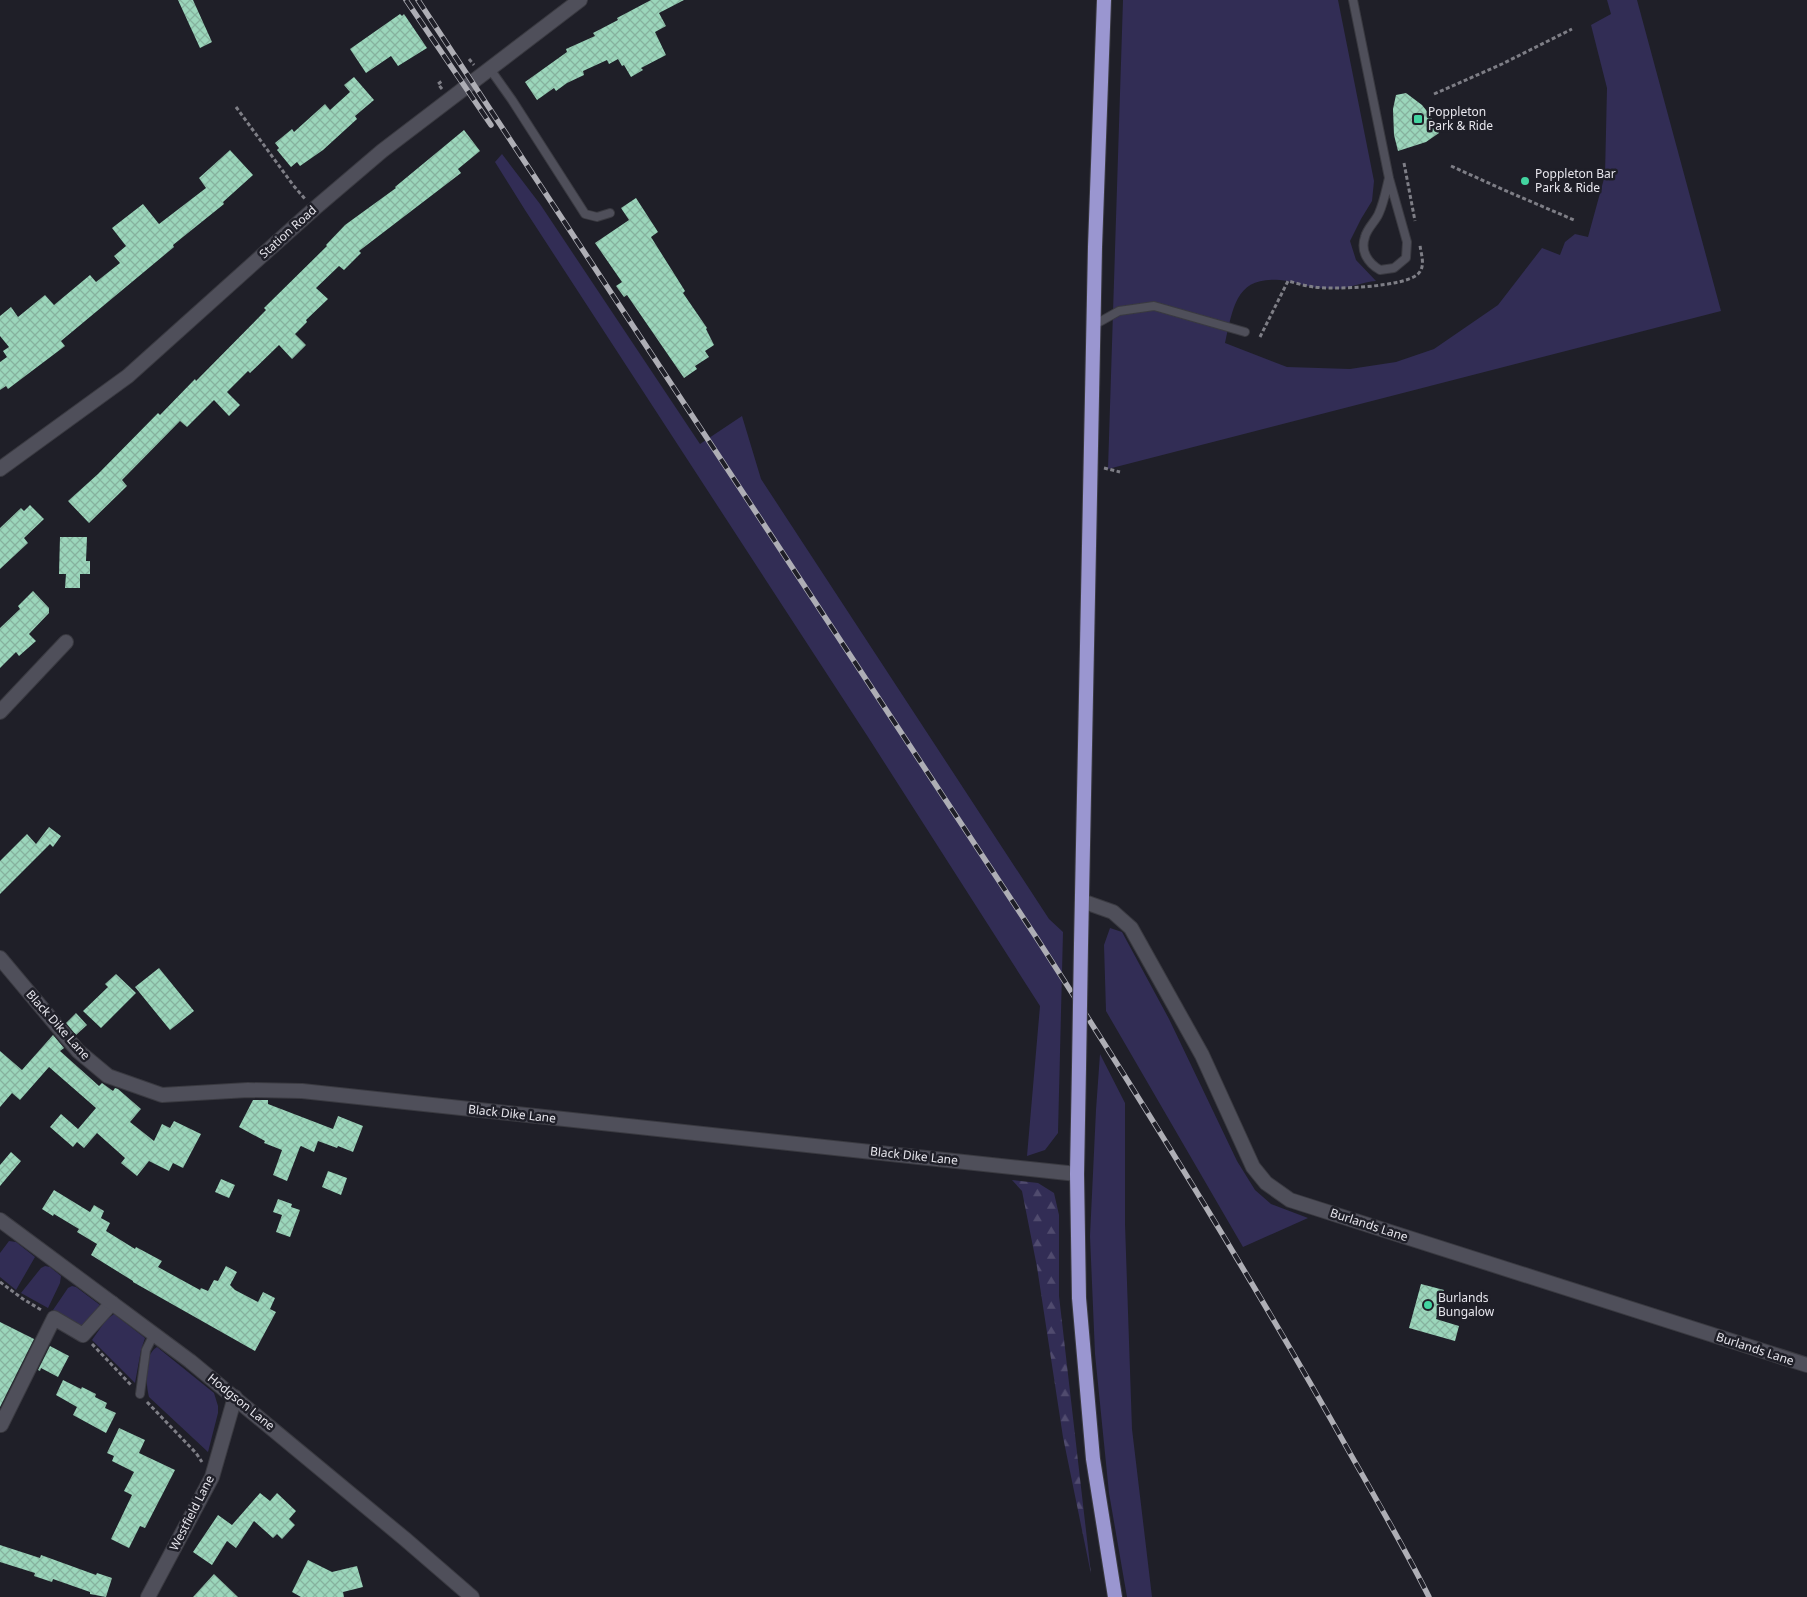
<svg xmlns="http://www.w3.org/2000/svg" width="1807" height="1597" font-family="'Noto Sans',sans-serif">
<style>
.green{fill:#322d55}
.forest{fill:url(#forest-firs)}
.building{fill:url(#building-cross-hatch)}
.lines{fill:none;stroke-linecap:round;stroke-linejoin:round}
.service-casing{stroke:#3a3a41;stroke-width:10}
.minor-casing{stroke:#3a3a41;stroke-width:16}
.tertiary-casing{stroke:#3a3a41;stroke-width:16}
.trunk-casing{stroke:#3a3a41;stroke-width:16}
.path{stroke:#7e7e86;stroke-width:3;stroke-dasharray:4 2.5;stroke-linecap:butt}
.service{stroke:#4f4f5a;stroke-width:8}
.minor{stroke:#4f4f5a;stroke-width:14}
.tertiary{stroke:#4f4f5a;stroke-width:14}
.trunk{stroke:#9a96d0;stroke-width:14}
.rail-casing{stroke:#aeaeb5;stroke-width:5.5}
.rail{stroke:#1f1f28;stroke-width:4;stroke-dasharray:11;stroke-linecap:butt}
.trunk-bridge-casing{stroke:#3a3a41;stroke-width:16;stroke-linecap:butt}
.trunk-bridge{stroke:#9a96d0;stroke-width:14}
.poi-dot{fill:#42d4a0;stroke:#1f1f28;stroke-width:2}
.labels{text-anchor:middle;stroke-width:5;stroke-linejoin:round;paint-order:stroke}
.poi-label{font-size:12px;fill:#e7e6ed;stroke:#1f1f28;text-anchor:start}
.street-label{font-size:12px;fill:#e7e6ed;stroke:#1f1f28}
</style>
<defs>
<pattern id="forest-firs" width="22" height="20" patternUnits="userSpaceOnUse" patternTransform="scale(1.25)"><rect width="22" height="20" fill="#322d55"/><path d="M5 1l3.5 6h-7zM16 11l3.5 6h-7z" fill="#504b6e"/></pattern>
<pattern id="building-cross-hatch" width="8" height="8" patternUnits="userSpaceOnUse" patternTransform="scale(1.25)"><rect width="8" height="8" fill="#9bd6bb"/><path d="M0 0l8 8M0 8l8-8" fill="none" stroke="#86b29e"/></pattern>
</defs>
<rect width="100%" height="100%" fill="#1f1f28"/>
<path class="green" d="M 1123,0 L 1338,0 L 1374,181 L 1372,201 L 1361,219 L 1350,241 L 1356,260 L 1376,281 C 1363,282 1349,288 1338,289 C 1332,289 1325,288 1318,288 C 1308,287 1298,283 1288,281 C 1237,273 1234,303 1225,343 L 1287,367 L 1350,369 L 1396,362 L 1434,349 L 1498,305 L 1542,248 L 1560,255 L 1565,242 L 1575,234 L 1588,237 L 1605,175 L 1607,88 L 1591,25 L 1611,14 L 1607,0 L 1637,0 L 1721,311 L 1108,469 Z
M 502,154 L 540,204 L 700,444 L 742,416 L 761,479 L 1049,919 L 1063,932 L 1058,1133 L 1045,1150 L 1027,1156 L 1040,1006 L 868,737 L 525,210 L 495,162 Z
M 1110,928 L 1122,932 L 1169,1019 L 1237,1161 L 1255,1190 L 1271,1204 L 1308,1218 L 1243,1247 L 1106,1011 L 1104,945 Z
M 1100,1054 L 1125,1103 L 1125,1224 L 1132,1429 L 1152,1597 L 1127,1597 L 1109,1493 L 1095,1354 L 1090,1236 L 1096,1110 Z
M 9,1241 L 16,1242 L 35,1257 L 16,1290 L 0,1277 L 0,1253 Z
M 45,1266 L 50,1267 L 61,1276 L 60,1283 L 48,1308 L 21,1293 L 41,1268 Z
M 72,1286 L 76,1287 L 100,1305 L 101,1308 L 88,1327 L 75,1326 L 53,1310 L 68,1288 Z
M 114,1314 L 145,1338 L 141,1350 L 135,1383 L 92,1340 L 106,1320 Z
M 157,1347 L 214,1393 L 218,1406 L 218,1413 L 208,1452 L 149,1397 C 146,1384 143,1355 157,1347 Z"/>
<path class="forest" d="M 1012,1180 L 1038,1183 L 1054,1193 L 1059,1215 L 1059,1296 L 1091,1574 L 1063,1437 L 1037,1267 L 1022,1191 Z"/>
<path class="building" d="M 178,0 L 193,0 L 212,42 L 200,48 Z
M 651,0 L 684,0 L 659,13 L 666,26 L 655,32 L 666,55 L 641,68 L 643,70 L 631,77 L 624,65 L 622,66 L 618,59 L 609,64 L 607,60 L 583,71 L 584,75 L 567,83 L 556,91 L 554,88 L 537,100 L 525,82 L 567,52 L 566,49 L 595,36 L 593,33 L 618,20 L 617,18 Z
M 400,14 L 402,16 L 404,14 L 427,48 L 398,66 L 391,56 L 366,73 L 350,49 Z
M 354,77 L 374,100 L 355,116 L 357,119 L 323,150 L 300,166 L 297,162 L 291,167 L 277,150 L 279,148 L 275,143 L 292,129 L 294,132 L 325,104 L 330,110 L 350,92 L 344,85 Z
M 1406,93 L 1422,105 L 1430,115 L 1439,133 L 1426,142 L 1398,151 L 1394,135 L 1393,109 L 1396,95 Z
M 464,130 L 480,151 L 458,169 L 461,173 L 359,251 L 361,253 L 344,270 L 339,266 L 316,288 L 328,299 L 306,320 L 307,322 L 295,334 L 306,345 L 292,359 L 279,345 L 250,373 L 248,371 L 227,392 L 240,405 L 229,416 L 214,400 L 187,427 L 180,421 L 122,480 L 127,486 L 89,523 L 68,501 L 98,474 L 158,413 L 160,415 L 195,379 L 196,381 L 266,310 L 264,308 L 327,246 L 326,245 L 345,225 L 396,188 L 395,187 Z
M 230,150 L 253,175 L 223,202 L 224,204 L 173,245 L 174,247 L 61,341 L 65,346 L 8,389 L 6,386 L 0,390 L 0,362 L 7,357 L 3,351 L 9,347 L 0,336 L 0,316 L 11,307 L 18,317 L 45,295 L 54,305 L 90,275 L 96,282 L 120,263 L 114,256 L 126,246 L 112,228 L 143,204 L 159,224 L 206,188 L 199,178 Z
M 636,198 L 658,232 L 651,237 L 685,291 L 683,293 L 707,328 L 706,329 L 714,345 L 705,351 L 709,357 L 695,366 L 697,369 L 684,378 L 627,295 L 624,297 L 616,286 L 622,282 L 595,243 L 629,220 L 621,208 Z
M 30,505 L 44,519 L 24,538 L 28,543 L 0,569 L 0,528 L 21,508 L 24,511 Z
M 60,537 L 87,537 L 86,561 L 90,561 L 90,574 L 80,574 L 80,588 L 65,588 L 66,574 L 59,574 Z
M 33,591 L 49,608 L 49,613 L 29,634 L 36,641 L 19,656 L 16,652 L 0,668 L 0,628 L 20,609 L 18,606 Z
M 49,827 L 61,836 L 53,847 L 50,844 L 0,894 L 0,861 L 27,834 L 36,844 Z
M 159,968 L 194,1011 L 170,1030 L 135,987 Z
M 116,974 L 136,993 L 101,1028 L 83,1011 L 108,987 L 105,984 Z
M 76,1013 L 87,1025 L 76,1035 L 66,1023 Z
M 53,1035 L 64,1048 L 60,1051 L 99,1086 L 102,1083 L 113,1091 L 115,1088 L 118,1089 L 141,1109 L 130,1122 L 154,1141 L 162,1124 L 170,1128 L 174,1121 L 201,1134 L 183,1168 L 173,1163 L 169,1171 L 149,1161 L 137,1176 L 121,1163 L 125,1158 L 97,1133 L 84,1148 L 77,1142 L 73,1147 L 50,1127 L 61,1114 L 78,1129 L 96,1108 L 49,1067 L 20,1100 L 12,1093 L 0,1107 L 0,1051 L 22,1070 Z
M 253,1100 L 268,1100 L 268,1104 L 333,1129 L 338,1116 L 363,1126 L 353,1152 L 338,1146 L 337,1148 L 318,1141 L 314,1152 L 301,1146 L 300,1147 L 287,1181 L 273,1175 L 282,1150 L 264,1143 L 265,1141 L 239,1127 Z
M 11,1152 L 21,1161 L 0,1186 L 0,1165 Z
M 328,1171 L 347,1178 L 341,1195 L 322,1187 Z
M 221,1179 L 235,1185 L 229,1198 L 215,1192 Z
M 54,1190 L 90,1212 L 94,1205 L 104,1211 L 101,1218 L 110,1223 L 106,1231 L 135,1249 L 136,1247 L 162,1261 L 158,1267 L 200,1290 L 201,1288 L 208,1291 L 214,1280 L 218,1281 L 226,1266 L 237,1272 L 230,1285 L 235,1290 L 258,1302 L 263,1292 L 275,1298 L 270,1309 L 276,1312 L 255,1351 L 133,1282 L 133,1281 L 91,1255 L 97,1244 L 77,1232 L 79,1229 L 54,1214 L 53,1216 L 42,1209 Z
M 278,1199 L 292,1204 L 291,1207 L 300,1210 L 290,1237 L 276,1232 L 282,1215 L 273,1212 Z
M 1421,1284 L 1444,1290 L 1436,1319 L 1459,1326 L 1455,1341 L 1409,1328 Z
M 0,1322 L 34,1339 L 0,1407 Z
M 50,1346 L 69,1356 L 58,1377 L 41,1368 L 40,1371 L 38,1370 Z
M 63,1380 L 81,1389 L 82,1387 L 96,1394 L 95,1397 L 107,1403 L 105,1408 L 116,1413 L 106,1433 L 73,1415 L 77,1407 L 56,1395 Z
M 119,1428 L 145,1440 L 139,1453 L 175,1470 L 145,1528 L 140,1526 L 129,1548 L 111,1539 L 132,1495 L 124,1491 L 134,1472 L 112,1461 L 114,1456 L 107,1453 Z
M 260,1493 L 270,1501 L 277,1493 L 296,1511 L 289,1519 L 295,1525 L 282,1539 L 277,1534 L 273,1538 L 254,1521 L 236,1548 L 227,1541 L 212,1565 L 193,1552 L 218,1515 L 232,1525 Z
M 0,1545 L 40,1558 L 41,1555 L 96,1575 L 97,1573 L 112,1578 L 106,1597 L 90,1594 L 90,1592 L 53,1579 L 52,1582 L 34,1576 L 35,1573 L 0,1562 Z
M 308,1560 L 332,1572 L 357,1566 L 363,1587 L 343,1592 L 344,1597 L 301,1597 L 292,1592 Z
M 214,1574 L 238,1597 L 193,1597 Z"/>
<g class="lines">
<g class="service-casing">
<path id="service" d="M 1353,0 L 1389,178 L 1407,242 L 1406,258 L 1394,268 L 1380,270 C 1368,263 1360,251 1365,237 C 1367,228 1376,221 1379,213 C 1384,202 1386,190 1389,178
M 490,69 L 512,100 L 585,214 L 597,217 L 610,213
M 1094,325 L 1119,311 L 1154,306 L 1245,332
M 140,1394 L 146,1350 L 154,1334"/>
</g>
<g class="minor-casing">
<path id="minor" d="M 0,712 L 66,642
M 1082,901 L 1113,912 L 1131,928 L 1202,1055 L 1253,1167 L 1266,1183 L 1290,1200 L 1807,1365
M 0,958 L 78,1051 L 108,1076 L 162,1095 L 248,1090 L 302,1091 L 1077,1174
M 1,1425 L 54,1318 L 83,1335 L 112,1303
M 148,1597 L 212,1477 L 235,1397"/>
</g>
<g class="tertiary-casing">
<path id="tertiary" d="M 0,469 L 128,376 L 314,209 L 382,151 L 580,0
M 0,1220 L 190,1361 L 405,1539 L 472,1597"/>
</g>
<g class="trunk-casing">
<path id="trunk" d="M 1081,945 L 1095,247 L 1104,0
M 1079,1067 L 1077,1174 L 1079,1298 L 1093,1459 L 1115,1597"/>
</g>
<path class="path" d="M 469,59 L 474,65
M 442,89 L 438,84 L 442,81
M 1434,94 L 1502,64 L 1572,29
M 236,107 L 293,185 L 305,199
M 1404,163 L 1415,221
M 1451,166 L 1504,190 L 1574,220
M 1260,337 L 1288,281 C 1296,283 1305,286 1314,287 C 1332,290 1405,287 1418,274 C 1426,266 1421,255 1420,245
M 1104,468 L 1120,472
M 0,1282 L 23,1299 L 43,1311
M 92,1344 L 131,1385
M 147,1402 L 196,1453 L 202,1462"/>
<use href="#service" class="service"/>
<use href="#minor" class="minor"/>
<use href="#tertiary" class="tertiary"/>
<use href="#trunk" class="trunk"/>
<g class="rail-casing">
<path id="rail" d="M 406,0 L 491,125
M 418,0 L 1036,937 C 1146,1107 1252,1278 1351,1455 C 1378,1502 1405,1549 1429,1597"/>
</g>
<use href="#rail" class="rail"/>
<g class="trunk-bridge-casing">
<path id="trunk-bridge" d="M 1079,1067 L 1081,945"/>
</g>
<use href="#trunk-bridge" class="trunk-bridge"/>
</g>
<g class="poi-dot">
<rect x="1413" y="114" width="10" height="10" rx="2.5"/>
<circle cx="1525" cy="181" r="5"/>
<circle cx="1428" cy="1305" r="5"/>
</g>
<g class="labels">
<g class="poi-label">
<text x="1428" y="116">Poppleton<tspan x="1428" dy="14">Park &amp; Ride</tspan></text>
<text x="1535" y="178">Poppleton Bar<tspan x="1535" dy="14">Park &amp; Ride</tspan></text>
<text x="1438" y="1302">Burlands<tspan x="1438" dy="14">Bungalow</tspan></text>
</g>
<g class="street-label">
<text transform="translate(288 232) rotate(-42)" y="4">Station Road</text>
<text transform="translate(58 1025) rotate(48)" y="4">Black Dike Lane</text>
<text transform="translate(512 1114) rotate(6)" y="4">Black Dike Lane</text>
<text transform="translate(914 1156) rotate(6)" y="4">Black Dike Lane</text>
<text transform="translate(1369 1225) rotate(18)" y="4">Burlands Lane</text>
<text transform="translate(1755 1349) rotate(18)" y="4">Burlands Lane</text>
<text transform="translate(241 1402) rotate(39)" y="4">Hodgson Lane</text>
<text transform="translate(192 1513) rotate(-63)" y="4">Westfield Lane</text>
</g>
</g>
</svg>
